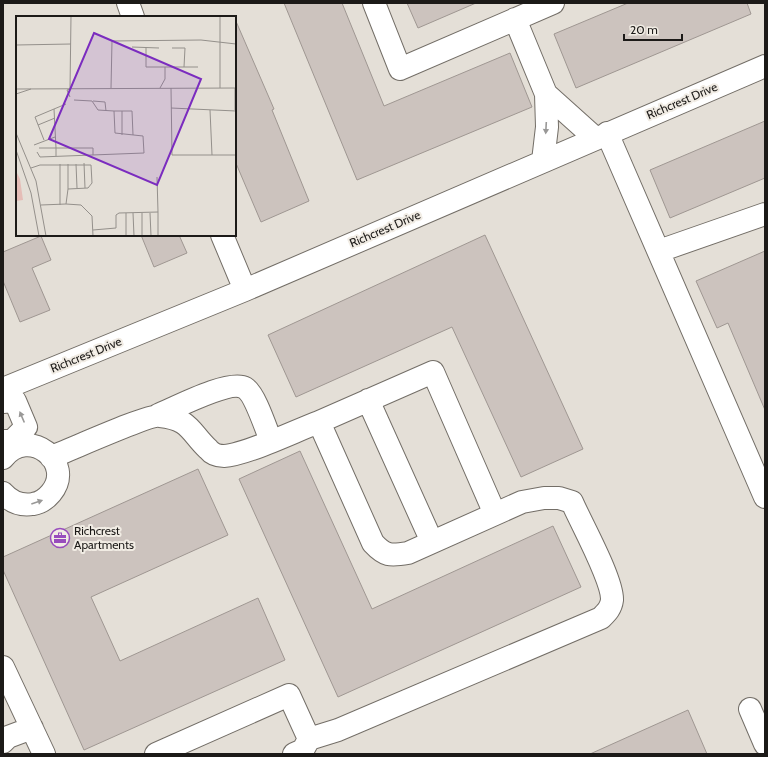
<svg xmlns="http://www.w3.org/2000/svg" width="768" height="757" font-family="Cabin,sans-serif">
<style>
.building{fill:#ccc3be;stroke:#9f9792}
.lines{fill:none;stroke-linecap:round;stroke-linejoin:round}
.minor-casing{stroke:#736e67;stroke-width:24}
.minor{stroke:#fff;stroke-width:22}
.oneway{fill:#999897}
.labels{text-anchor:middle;stroke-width:4;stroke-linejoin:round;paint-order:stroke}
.street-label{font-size:12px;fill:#1c1a18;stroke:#f1ece4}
.poi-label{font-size:12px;fill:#1c1a18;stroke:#f1ece4;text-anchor:start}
.inset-road{fill:none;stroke:#94908b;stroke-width:1}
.view{fill:#7b2cbf;fill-opacity:0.15;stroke:#7b2cbf;stroke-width:2}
.inset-edge{fill:none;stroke:#1c1a18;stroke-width:2}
</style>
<rect width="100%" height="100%" fill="#e4dfd7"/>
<path class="building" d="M 284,3 L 342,3 L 384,106 L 510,53 L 532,107 L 357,180 Z
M 407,3 L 476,3 L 418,28 Z
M 628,3 L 747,3 L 751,14 L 576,88 L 554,34 Z
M 235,19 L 274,109 L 272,110 L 309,201 L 261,222 L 235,161 Z
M 765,121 L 765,178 L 670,218 L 650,170 Z
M 141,235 L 179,235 L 187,253 L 154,267 Z
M 485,235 L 583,449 L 521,477 L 452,327 L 296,397 L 268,335 Z
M 41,236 L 51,260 L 32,268 L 50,310 L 20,322 L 3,281 L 3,252 Z
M 765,251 L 765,410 L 728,323 L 717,328 L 696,281 Z
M 300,451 L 372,609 L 553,526 L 581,587 L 338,697 L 239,479 Z
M 198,469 L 228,535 L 91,597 L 120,661 L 258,598 L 285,660 L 84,750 L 3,570 L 3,557 Z
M 688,710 L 707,754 L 590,754 Z"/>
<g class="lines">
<g class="minor-casing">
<path id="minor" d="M 128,3 L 133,17
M 374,3 L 400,69 L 553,3
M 515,19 L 546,94 L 547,127 L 543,161
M 546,94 L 595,138
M 607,133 L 765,497
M 222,235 L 245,290
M 659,251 L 765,214
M 3,389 L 245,290 L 765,66
M 368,400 L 432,542
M 3,402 L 15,401 L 26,427 L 12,441 L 3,441
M 158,415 C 175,408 230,379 245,388 C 255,394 266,429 271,441
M 319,422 L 433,372 L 495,514
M 51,457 C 68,451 149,414 160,416 C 190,419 190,432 208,449 C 212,454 218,456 224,456 C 246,455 297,430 319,422 L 373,543 C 385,556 390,556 408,553 L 522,502 L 544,498 L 559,498 L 572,502 C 581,523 613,580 612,600 C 611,608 607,612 601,618 L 338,730 L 309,739 L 303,750 L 294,754
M 3,458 C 29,425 76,463 51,493 C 46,499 40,503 33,504 C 21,506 11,502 3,493
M 3,667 L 44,754
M 750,709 L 765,744
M 3,742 L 8,737 L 32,728
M 156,754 L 289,695 L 309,739"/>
</g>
<use href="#minor" class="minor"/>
</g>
<defs><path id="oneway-solid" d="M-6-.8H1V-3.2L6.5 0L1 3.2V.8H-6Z"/></defs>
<g class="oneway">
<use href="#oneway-solid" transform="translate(546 128) rotate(93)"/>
<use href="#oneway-solid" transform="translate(22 417) rotate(-113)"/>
<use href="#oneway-solid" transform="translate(37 502) rotate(-19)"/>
</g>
<defs>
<g id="office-ring" transform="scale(1)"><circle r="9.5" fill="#f1ece4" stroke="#984cbd" stroke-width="1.5"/><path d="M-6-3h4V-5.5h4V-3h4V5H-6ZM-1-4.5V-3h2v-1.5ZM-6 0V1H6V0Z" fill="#984cbd"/></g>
</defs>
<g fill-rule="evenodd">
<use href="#office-ring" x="60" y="538"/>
</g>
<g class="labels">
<g class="street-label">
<text transform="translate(682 101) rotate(-23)" y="4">Richcrest Drive</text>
<text transform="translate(385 229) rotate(-23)" y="4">Richcrest Drive</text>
<text transform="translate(86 355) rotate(-22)" y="4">Richcrest Drive</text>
</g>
<g class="poi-label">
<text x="74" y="535">Richcrest<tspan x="74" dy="14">Apartments</tspan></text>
</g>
</g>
<g transform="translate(16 16)">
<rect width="220" height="220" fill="#e4dfd7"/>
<path d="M 0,155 L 4,163 L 7,184 L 0,185 Z" fill="#e5bdb7"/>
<path class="inset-road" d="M 204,0 L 204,72M 0,29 L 55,28M 116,31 L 143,32M 130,32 L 130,51 L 182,51M 156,32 L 169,32 L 168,51M 95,72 L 96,25 L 185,24 L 220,28M 144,72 L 149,63 L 149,51M 155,72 L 156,139 L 220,139M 0,73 L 220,72M 0,78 L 15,73M 54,81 L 51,74 L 54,73 L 55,0M 77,85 L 89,86 L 90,95M 155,92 L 220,95M 194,94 L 196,139M 219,94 L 219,72M 98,95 L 116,95 L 117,119M 106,95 L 106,119M 22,109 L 39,102M 0,117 L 20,165 L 30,220M 28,124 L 19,101 L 38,93M 18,129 L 39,121M 23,132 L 40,132 L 38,93 L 50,88M 0,134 L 15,177 L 23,220M 21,136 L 24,141 L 128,137 L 127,120 L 99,117 L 98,95 L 82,94 L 76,85 L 58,84M 40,140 L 40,132 L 77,132 L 77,139M 68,147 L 69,172M 44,148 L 44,189M 52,148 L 52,173M 60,148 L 61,172M 15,152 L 24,149 L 75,149 L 76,167 L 72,172 L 52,173 L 50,188 L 65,189 L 76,200 L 77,220M 25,189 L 50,188M 142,196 L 142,220M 110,197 L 110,220M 117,197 L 118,220M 126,197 L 126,220M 134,197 L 135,220M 77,214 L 100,212 L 100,199 L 103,197 L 142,196 L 141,161"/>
<path class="view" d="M 78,17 L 185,63 L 141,169 L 33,123 Z"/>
<rect width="220" height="220" class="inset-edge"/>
</g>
<rect width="768" height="757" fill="none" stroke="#1c1a18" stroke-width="8"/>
<path d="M624 34v6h58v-6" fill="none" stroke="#1c1a18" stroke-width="2"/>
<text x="630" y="34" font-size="12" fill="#1c1a18" stroke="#f1ece4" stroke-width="3" paint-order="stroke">20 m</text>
</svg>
